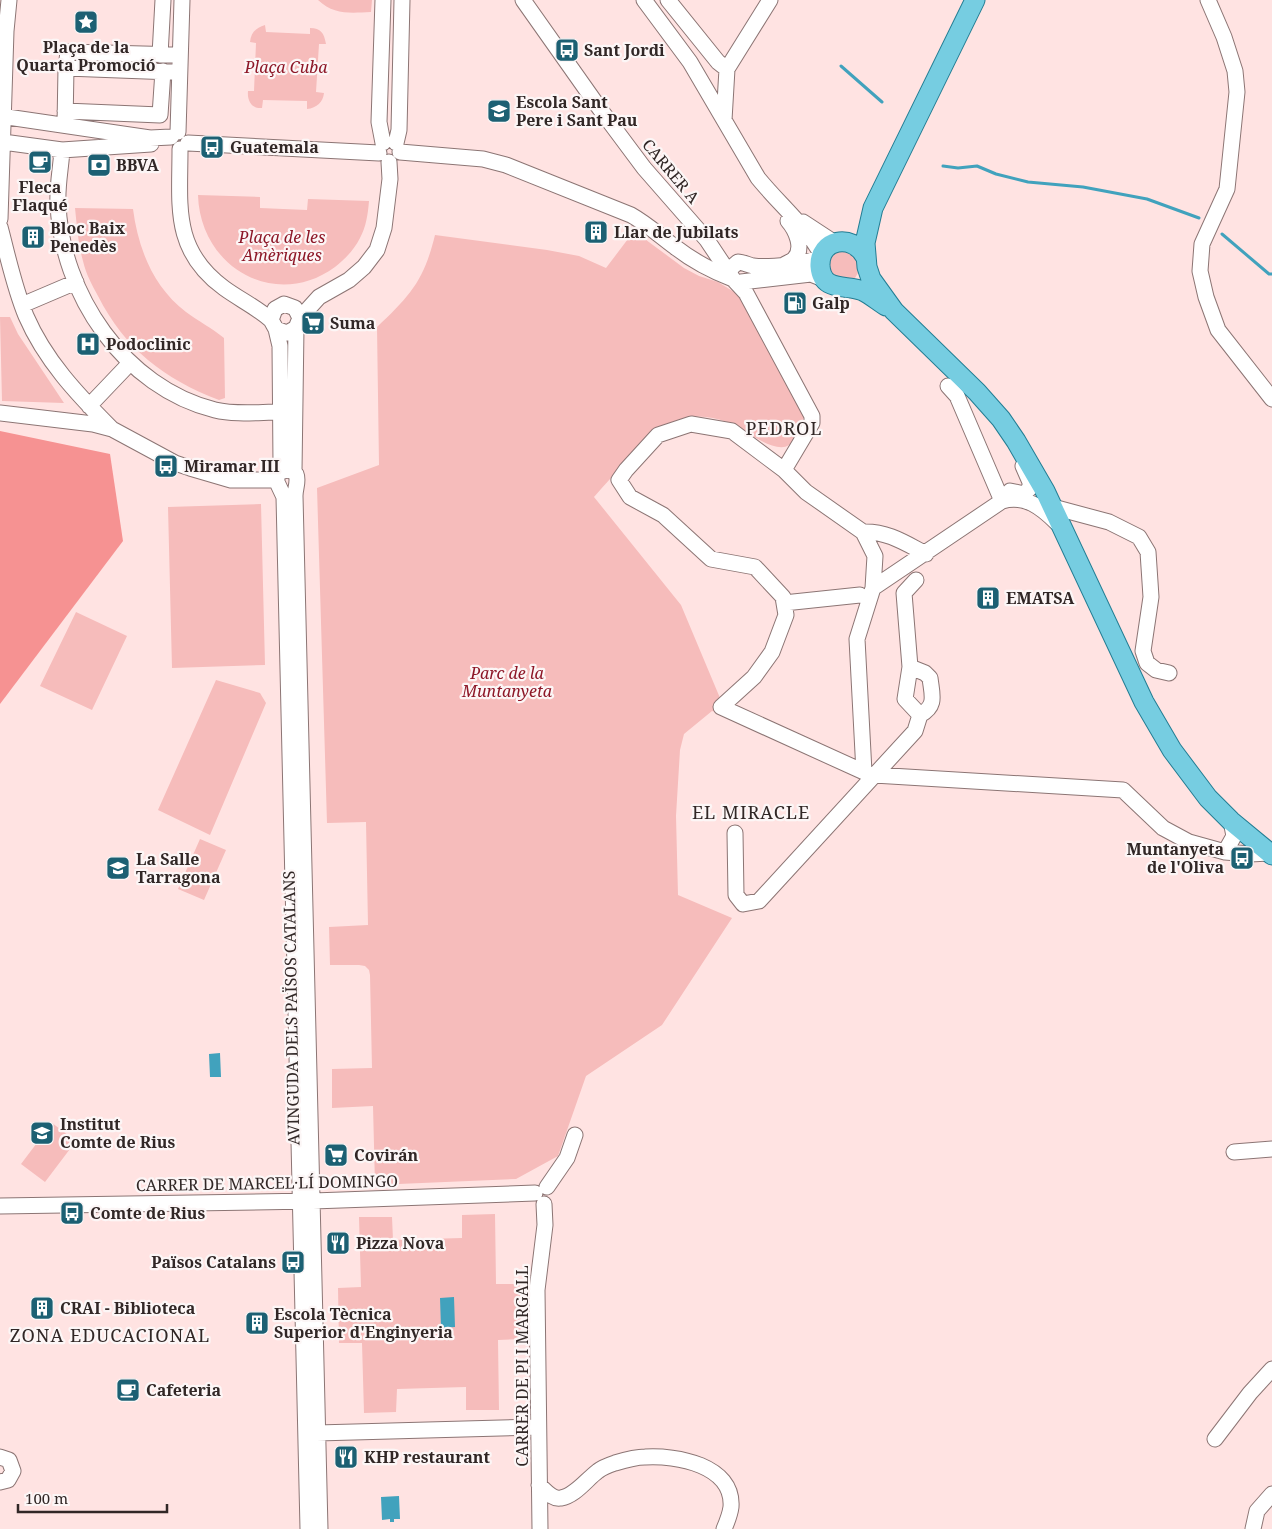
<svg xmlns="http://www.w3.org/2000/svg" width="1272" height="1529" font-family="'Noto Serif',serif">
<style>
.green{fill:#f6bcbb}
.forest{fill:#f69292}
.water{fill:#41a2bd}
.lines{fill:none;stroke-linecap:round;stroke-linejoin:round}
.stream{stroke:#41a2bd;stroke-width:3}
.minor-casing{stroke:#8c7574;stroke-width:17}
.major-casing{stroke:#237d93;stroke-width:21}
.minor{stroke:#fff;stroke-width:15}
.major{stroke:#76cde1;stroke-width:19}
.labels{text-anchor:middle;stroke-width:4.5;stroke-linejoin:round;paint-order:stroke}
.poi-label{font-size:16px;font-weight:bold;fill:#312726;stroke:#fcf6f6;text-anchor:start}
.park-label{font-size:16px;font-style:italic;fill:#8d1727;stroke:#fcf6f6}
.street-label{font-size:16px;fill:#312726;stroke:#fcf6f6}
.neighbourhood-label{font-size:18px;letter-spacing:1px;fill:#312726;stroke:#fcf6f6}
</style>
<rect width="100%" height="100%" fill="#ffe3e2"/>
<path class="green" d="M 318,0 L 372,0 L 371,12 C 350,13 334,15 318,0 Z
M 265,25 L 266,32 L 310,34 L 310,28 C 321,28 324,33 326,44 L 319,44 L 316,92 L 324,93 C 323,102 317,108 307,109 L 307,101 L 263,100 L 262,108 C 252,109 247,101 248,91 L 254,91 L 256,43 L 250,42 C 251,32 256,28 265,25 Z
M 198,195 L 260,197 L 260,208 L 307,210 L 308,199 L 369,201 C 368,214 366,227 360,238 C 354,250 345,259 335,267 C 275,311 200,267 198,195 Z
M 75,208 L 133,209 C 138,248 153,287 186,312 C 198,321 212,328 224,338 L 225,398 L 219,400 C 164,379 125,349 98,296 C 92,285 86,274 83,261 C 78,244 77,226 75,208 Z
M 634,231 L 684,268 L 699,276 L 718,282 L 739,295 L 803,415 L 804,423 C 800,430 795,442 789,445 C 774,455 742,427 727,422 C 711,416 694,414 678,420 C 653,428 612,477 594,497 L 681,605 L 720,698 L 718,713 L 712,711 L 684,734 L 680,750 L 676,816 L 678,895 L 732,918 L 662,1025 L 586,1076 L 558,1156 L 516,1179 L 375,1185 L 373,1106 L 332,1108 L 332,1069 L 372,1068 L 370,975 L 369,970 L 365,966 L 359,965 L 330,965 L 329,927 L 368,925 L 366,822 L 327,823 L 317,488 L 379,465 L 377,327 C 411,295 424,280 435,235 L 547,250 L 579,256 L 606,268 Z
M 851,249 L 861,268 L 855,278 L 843,282 L 829,273 L 828,259 L 833,251 Z
M 0,317 L 10,317 L 18,334 L 64,403 L 2,401 Z
M 261,504 L 265,665 L 172,668 L 168,507 Z
M 76,612 L 127,636 L 92,710 L 40,686 Z
M 216,680 L 260,693 L 266,703 L 210,835 L 158,810 Z
M 200,839 L 226,850 L 204,900 L 178,889 Z
M 52,1123 L 76,1141 L 45,1182 L 21,1164 Z
M 495,1214 L 496,1284 L 520,1284 L 521,1339 L 498,1340 L 499,1410 L 466,1410 L 466,1387 L 397,1389 L 396,1412 L 364,1413 L 362,1343 L 339,1343 L 338,1288 L 361,1287 L 359,1217 L 392,1217 L 393,1240 L 462,1238 L 462,1215 Z"/>
<path class="forest" d="M 0,431 L 110,454 L 123,541 L 0,704 Z"/>
<path class="water" d="M 220,1053 L 221,1077 L 210,1077 L 209,1054 Z
M 454,1297 L 455,1327 L 441,1328 L 440,1298 Z
M 399,1496 L 400,1519 L 394,1519 L 394,1522 L 390,1522 L 390,1519 L 382,1520 L 381,1497 Z"/>
<g class="lines">
<path class="stream" d="M 841,66 L 882,102
M 943,166 L 958,168 L 977,166 L 996,174 L 1028,182 L 1083,187 L 1147,199 L 1199,218
M 1222,234 L 1269,274 L 1272,274"/>
<g class="minor-casing">
<path id="minor" d="M 383,0 L 379,122 L 383,143
M 523,0 L 600,109 L 644,168 L 707,240 L 733,279 L 746,293 L 812,416 L 812,423 L 784,470
M 644,0 L 690,62 L 758,178 C 780,205 805,225 822,255
M 668,0 L 718,62 L 727,69
M 1208,0 L 1224,37 L 1235,71 L 1237,92 L 1227,189 L 1202,244 L 1200,271 L 1206,297 L 1218,330 L 1272,399
M 160,55 L 163,0
M 66,68 L 172,72
M 65,111 L 160,115 L 163,71
M 0,116 L 150,138 L 171,137
M 724,120 L 727,69 L 770,0
M 65,125 L 66,68 L 68,52 L 180,55
M 178,132 L 182,0
M 3,142 L 62,150 L 151,144
M 188,143 L 379,153
M 396,143 L 399,130 L 402,0
M 180,149 C 180,206 172,250 224,288 C 239,299 256,307 271,320
M 62,150 C 61,167 57,186 58,203 C 61,294 125,388 215,410 C 235,415 260,412 280,412
M 400,152 L 483,159 L 506,165 L 631,215 C 647,224 660,236 675,247 C 693,261 712,271 733,279
M 0,219 L 6,31 L 9,0
M 803,222 L 835,243
M 0,227 C 8,257 14,287 26,316 C 45,360 77,394 111,428
M 784,265 C 787,263 792,261 794,259 C 805,248 795,229 788,221
M 730,274 L 731,268 L 738,262 C 743,262 748,265 753,266 C 769,268 807,264 821,257
M 741,282 L 811,274 L 826,280
M 22,305 L 76,282
M 300,318 L 295,308 L 284,304 L 275,309 L 271,320 L 276,329 L 287,333 L 296,328 L 300,318 L 319,297 L 349,280 L 364,267 L 377,250 L 384,228 L 390,179 L 389,162
M 276,329 L 280,346 L 281,464 L 279,473
M 948,386 L 957,396 L 1002,501
M 89,406 L 130,363
M 0,413 L 93,424 L 112,429 L 175,463 L 190,468 L 231,480 L 276,480
M 294,471 L 296,328
M 1010,491 L 1024,494 L 1030,488 L 1030,482 L 1023,466
M 1053,507 L 1109,522 L 1139,537 L 1148,552 L 1151,597 L 1143,651 L 1147,663 L 1156,670 L 1169,673
M 863,532 C 887,531 905,543 926,554
M 873,588 L 1002,501 C 1025,494 1042,508 1057,523
M 784,603 L 860,595
M 910,667 L 925,673 L 930,678 C 932,695 937,706 920,715
M 864,772 L 857,639 L 873,588 L 875,556 L 863,532 L 806,492 L 784,470 L 732,431 L 691,424 L 658,435 L 626,470 L 619,480 L 630,497 L 663,515 L 711,559 L 755,567 L 783,597 L 786,615 L 772,652 L 754,677 L 721,707 L 864,772 L 874,775 L 1123,790 L 1163,828 L 1189,842 L 1225,852 L 1250,854 L 1269,853
M 735,833 L 736,895 L 743,904 L 759,901 L 915,731 L 920,715 L 905,699 L 910,667 L 904,593 L 916,580
M 1225,852 L 1234,836 L 1231,821
M 1234,1152 L 1272,1149
M 547,1187 L 567,1158 L 575,1135
M 0,1206 L 313,1201 L 535,1193
M 317,1433 L 538,1427
M 1215,1439 L 1250,1393 L 1272,1369
M 0,1457 L 9,1460 L 13,1471 L 8,1480 L 0,1482
M 539,1485 C 545,1490 552,1500 561,1498 C 575,1496 587,1479 598,1471 C 603,1467 609,1465 615,1463 C 625,1460 635,1457 645,1457 C 676,1455 734,1465 731,1507 C 730,1515 727,1522 724,1529
M 308,1529 L 284,497 L 276,480 L 279,473 L 288,469 L 296,474 C 299,481 295,488 295,496 L 320,1529
M 540,1529 L 537,1290 L 545,1225 L 544,1204
M 1253,1529 L 1257,1511 L 1272,1494"/>
</g>
<g class="major-casing">
<path id="major" d="M 975,0 L 873,208 L 865,243 L 867,267 L 871,279 L 894,311 L 977,392 L 1001,419 L 1016,441 L 1045,491 L 1144,702 L 1172,750 L 1208,798 L 1231,821 L 1272,855
M 865,256 C 852,233 819,239 820,266 C 822,293 847,284 863,291 C 871,295 878,301 886,306"/>
</g>
<use href="#minor" class="minor"/>
<use href="#major" class="major"/>
</g>
<defs>
<g id="sight-square" transform="scale(1.25)"><rect x="-9" y="-9" width="18" height="18" rx="4" fill="#1c6073" stroke="#fcf6f6"/><path d="M0-6L1.8-2.2L6-1.7L2.9 1.2L3.7 5.4L0 3.3L-3.7 5.4L-2.9 1.2L-6-1.7L-1.8-2.2Z" fill="#fff"/></g>
<g id="bus-square" transform="scale(1.25)"><rect x="-9" y="-9" width="18" height="18" rx="4" fill="#1c6073" stroke="#fcf6f6"/><path d="M-5-6H5V4H4V6H2V4H-2V6H-4V4H-5ZM-3.5-4V0h7V-4ZM-3.5 1.2v1.5H-2V1.2ZM2 1.2v1.5H3.5V1.2Z" fill="#fff"/></g>
<g id="school-square" transform="scale(1.25)"><rect x="-9" y="-9" width="18" height="18" rx="4" fill="#1c6073" stroke="#fcf6f6"/><path d="M0-5L7-2L0 1L-7-2ZM-4 1L0 2.5L4 1V4Q0 6-4 4Z" fill="#fff"/></g>
<g id="cafe-square" transform="scale(1.25)"><rect x="-9" y="-9" width="18" height="18" rx="4" fill="#1c6073" stroke="#fcf6f6"/><path d="M-5.5-4.5H6V0H3Q3 3.5 0 3.5H-2.5Q-5.5 3.5-5.5 0ZM3-3.2v2h1.7v-2ZM-6 4.5H4V6H-6Z" fill="#fff"/></g>
<g id="bank-square" transform="scale(1.25)"><rect x="-9" y="-9" width="18" height="18" rx="4" fill="#1c6073" stroke="#fcf6f6"/><path d="M-6-4H6V4H-6ZM0-2.3a2.3 2.3 0 1 0 0 4.6a2.3 2.3 0 1 0 0-4.6Z" fill="#fff"/></g>
<g id="building-square" transform="scale(1.25)"><rect x="-9" y="-9" width="18" height="18" rx="4" fill="#1c6073" stroke="#fcf6f6"/><path d="M-4-6H4V6H1V3H-1V6H-4ZM-2.5-4.3h1.7v1.8h-1.7ZM.8-4.3h1.7v1.8H.8ZM-2.5-1h1.7V.8h-1.7ZM.8-1h1.7V.8H.8Z" fill="#fff"/></g>
<g id="fuel-square" transform="scale(1.25)"><rect x="-9" y="-9" width="18" height="18" rx="4" fill="#1c6073" stroke="#fcf6f6"/><path d="M-5.5-6h7V0h2V4h1.3V-2.5L3-4.5l.8-.8L6-3V5H2.5V1h-1V6h-7ZM-4.2-4.7v3.2H.2V-4.7Z" fill="#fff"/></g>
<g id="supermarket-square" transform="scale(1.25)"><rect x="-9" y="-9" width="18" height="18" rx="4" fill="#1c6073" stroke="#fcf6f6"/><path d="M-6-5.5h2.5l.6 2H6L4.5 2H-2.5L-4.4-4H-6ZM-1.5 3.2a1.3 1.3 0 1 0 .1 0ZM3 3.2a1.3 1.3 0 1 0 .1 0Z" fill="#fff"/></g>
<g id="hospital-square" transform="scale(1.25)"><rect x="-9" y="-9" width="18" height="18" rx="4" fill="#1c6073" stroke="#fcf6f6"/><path d="M-5-5h3v3.5h4V-5h3V5h-3V1.5h-4V5h-3Z" fill="#fff"/></g>
<g id="restaurant-square" transform="scale(1.25)"><rect x="-9" y="-9" width="18" height="18" rx="4" fill="#1c6073" stroke="#fcf6f6"/><path d="M-5-6h1v4h1v-4h1v4h1v-4h1v5L-1.5 .5V6h-2V.5L-5-1ZM5-6V6H3V1.5H1.5Q1.5-4 5-6Z" fill="#fff"/></g>
</defs>
<g fill-rule="evenodd">
<use href="#sight-square" x="86" y="22"/>
<use href="#bus-square" x="567" y="50"/>
<use href="#school-square" x="499" y="111"/>
<use href="#bus-square" x="212" y="147"/>
<use href="#cafe-square" x="40" y="162"/>
<use href="#bank-square" x="99" y="165"/>
<use href="#building-square" x="596" y="232"/>
<use href="#building-square" x="33" y="237"/>
<use href="#fuel-square" x="795" y="303"/>
<use href="#supermarket-square" x="313" y="323"/>
<use href="#hospital-square" x="88" y="344"/>
<use href="#bus-square" x="166" y="466"/>
<use href="#building-square" x="988" y="598"/>
<use href="#bus-square" x="1242" y="858"/>
<use href="#school-square" x="118" y="868"/>
<use href="#school-square" x="42" y="1133"/>
<use href="#supermarket-square" x="336" y="1155"/>
<use href="#bus-square" x="72" y="1213"/>
<use href="#restaurant-square" x="338" y="1243"/>
<use href="#bus-square" x="293" y="1262"/>
<use href="#building-square" x="42" y="1308"/>
<use href="#building-square" x="257" y="1323"/>
<use href="#cafe-square" x="128" y="1390"/>
<use href="#restaurant-square" x="346" y="1457"/>
</g>
<g class="labels">
<g class="poi-label">
<text x="86" y="53" text-anchor="middle">Plaça de la<tspan x="86" dy="18">Quarta Promoció</tspan></text>
<text x="584" y="56">Sant Jordi</text>
<text x="516" y="108">Escola Sant<tspan x="516" dy="18">Pere i Sant Pau</tspan></text>
<text x="230" y="153">Guatemala</text>
<text x="116" y="171">BBVA</text>
<text x="40" y="193" text-anchor="middle">Fleca<tspan x="40" dy="18">Flaqué</tspan></text>
<text x="50" y="234">Bloc Baix<tspan x="50" dy="18">Penedès</tspan></text>
<text x="614" y="238">Llar de Jubilats</text>
<text x="812" y="309">Galp</text>
<text x="330" y="329">Suma</text>
<text x="106" y="350">Podoclinic</text>
<text x="184" y="472">Miramar III</text>
<text x="1006" y="604">EMATSA</text>
<text x="1224" y="855" text-anchor="end">Muntanyeta<tspan x="1224" dy="18">de l'Oliva</tspan></text>
<text x="136" y="865">La Salle<tspan x="136" dy="18">Tarragona</tspan></text>
<text x="60" y="1130">Institut<tspan x="60" dy="18">Comte de Rius</tspan></text>
<text x="354" y="1161">Covirán</text>
<text x="90" y="1219">Comte de Rius</text>
<text x="356" y="1249">Pizza Nova</text>
<text x="276" y="1268" text-anchor="end">Països Catalans</text>
<text x="60" y="1314">CRAI - Biblioteca</text>
<text x="274" y="1320">Escola Tècnica<tspan x="274" dy="18">Superior d'Enginyeria</tspan></text>
<text x="146" y="1396">Cafeteria</text>
<text x="364" y="1463">KHP restaurant</text>
</g>
<g class="park-label">
<text x="286" y="73">Plaça Cuba</text>
<text x="282" y="243">Plaça de les<tspan x="282" dy="18">Amèriques</tspan></text>
<text x="507" y="679">Parc de la<tspan x="507" dy="18">Muntanyeta</tspan></text>
</g>
<g class="street-label">
<text transform="translate(671 171) rotate(50)" y="6">CARRER A</text>
<text transform="translate(291 1008) rotate(-91)" y="6">AVINGUDA DELS PAÏSOS CATALANS</text>
<text transform="translate(267 1183) rotate(-1)" y="6">CARRER DE MARCEL·LÍ DOMINGO</text>
<text transform="translate(522 1366) rotate(-90)" y="6">CARRER DE PI I MARGALL</text>
</g>
<g class="neighbourhood-label">
<text x="784" y="435">PEDROL</text>
<text x="751" y="819">EL MIRACLE</text>
<text x="110" y="1342">ZONA EDUCACIONAL</text>
</g>
</g>
<path d="M18 1504v8h149v-8" fill="none" stroke="#312726" stroke-width="2.5"/>
<text x="25" y="1504" font-size="15" fill="#312726" stroke="#fcf6f6" stroke-width="4" paint-order="stroke">100 m</text>
</svg>
